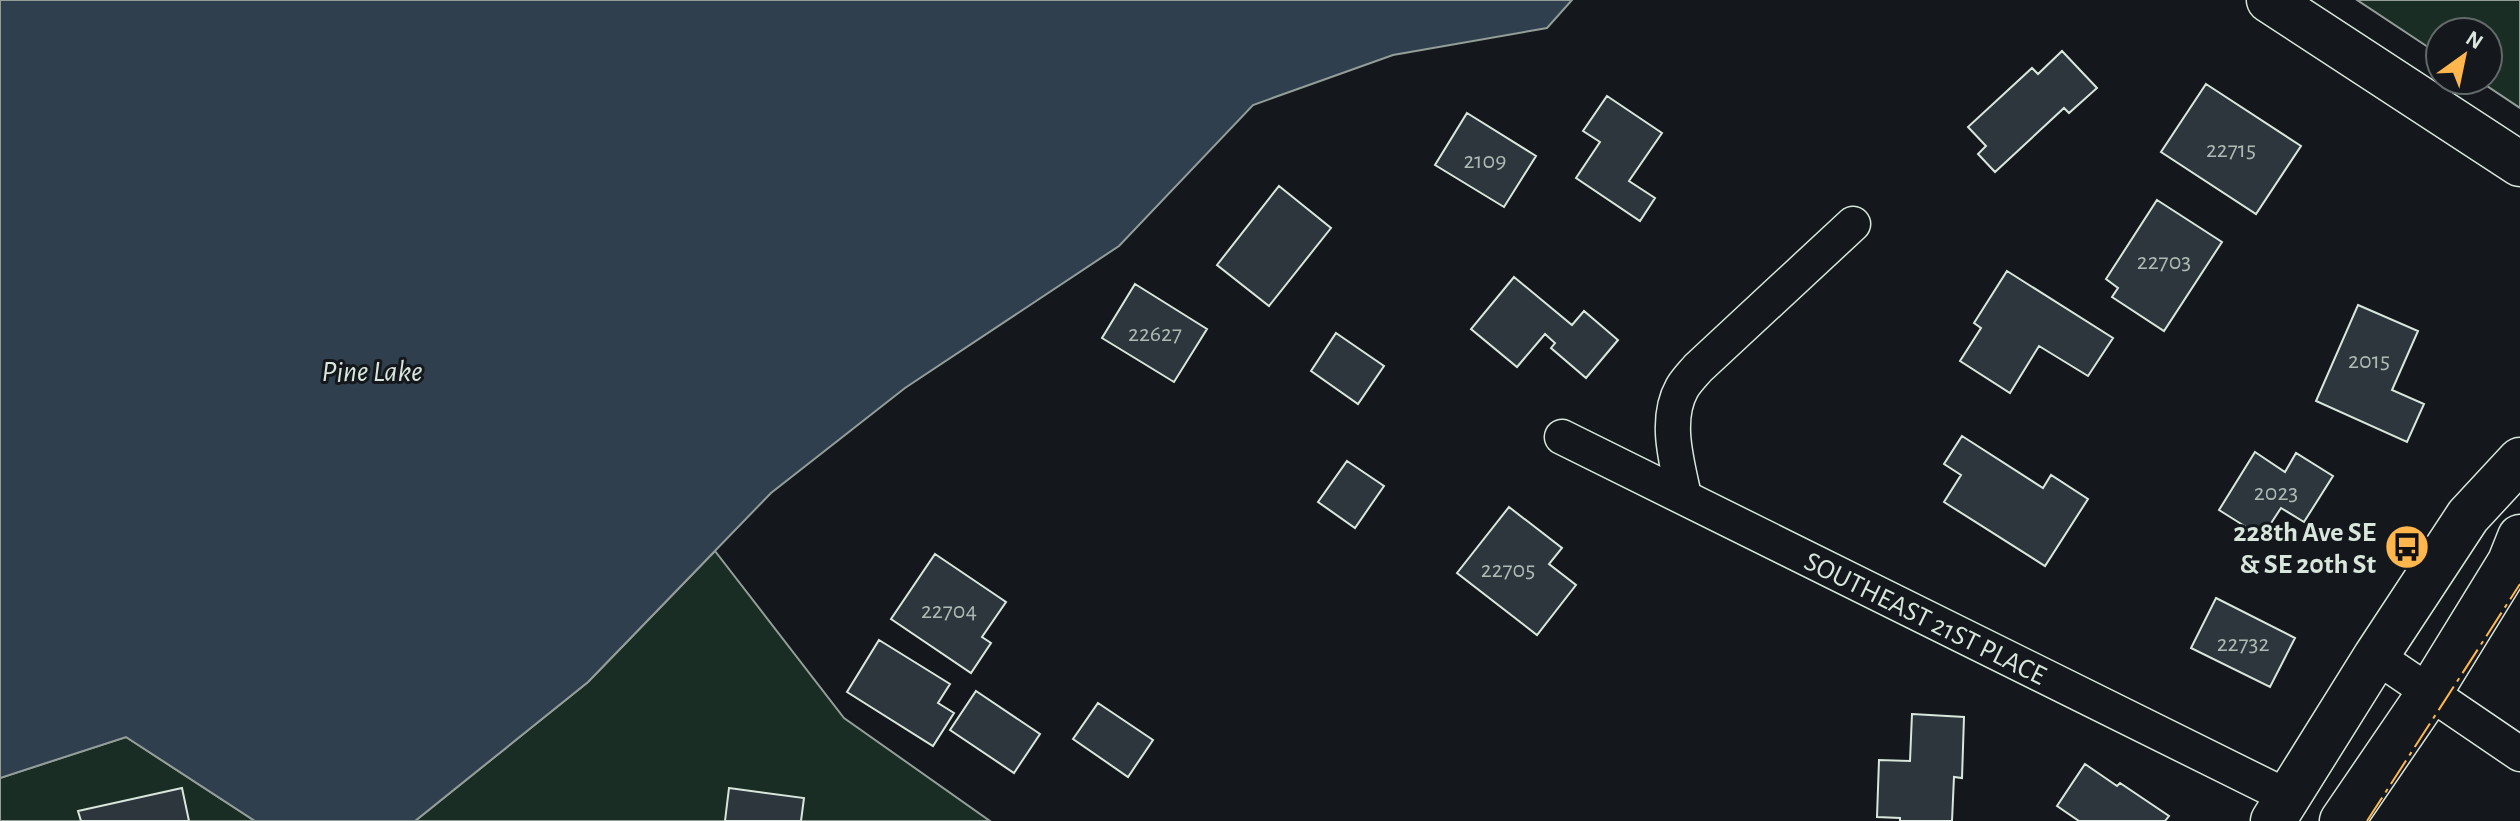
<svg xmlns="http://www.w3.org/2000/svg" width="2520" height="821" font-family="'Alegreya Sans',sans-serif">
<style>
.green{fill:#1a2d24;stroke:#939e99;stroke-width:2}
.water{fill:#2f3f4d;stroke:#939e99;stroke-width:2}
.building{fill:#2c363c;stroke:#d8e6dc;stroke-width:2}
.lines{fill:none;stroke-linecap:round;stroke-linejoin:round}
.street-casing{stroke:#d8e6dc;stroke-width:37}
.secondary-casing{stroke:#d8e6dc;stroke-width:47}
.street{stroke:#14181c;stroke-width:34}
.secondary{stroke:#14181c;stroke-width:44}
.power{stroke:#ffb74d;stroke-width:2;stroke-dasharray:28 6 4 6;stroke-linecap:butt}
.labels{text-anchor:middle;stroke-width:6;stroke-linejoin:round;paint-order:stroke}
.number-label{font-size:24px;fill:#adbab4}
.poi-label{font-size:28px;font-weight:bold;fill:#d8e6dc;stroke:#14181c;text-anchor:end}
.street-label{font-size:28px;fill:#d8e6dc;stroke:#14181c}
.water-label{font-size:30px;font-style:italic;fill:#d8e6dc;stroke:#14181c}
</style>
<rect width="100%" height="100%" fill="#14181c"/>
<path class="green" d="M 2357,0 L 2520,0 L 2520,108 L 2478,80 L 2488,80 L 2488,32 L 2440,32 L 2440,55 Z
M 715,551 L 844,718 L 990,821 L 415,821 L 588,682 Z
M 126,737 L 255,821 L 0,821 L 0,778 Z"/>
<path class="water" d="M 0,0 L 1572,0 L 1547,28 L 1393,55 L 1253,105 L 1119,246 L 905,388 L 771,493 L 588,682 L 415,821 L 255,821 L 126,737 L 0,778 Z"/>
<path class="building" d="M 2062,51 L 2097,88 L 2069,113 L 2064,108 L 1995,172 L 1978,154 L 1986,146 L 1968,127 L 2032,68 L 2038,74 Z
M 2206,84 L 2301,146 L 2256,214 L 2161,152 Z
M 1607,96 L 1662,133 L 1629,181 L 1655,198 L 1640,221 L 1576,178 L 1600,142 L 1583,131 Z
M 1467,113 L 1536,156 L 1504,207 L 1435,165 Z
M 1279,186 L 1331,228 L 1269,306 L 1217,265 Z
M 2157,200 L 2222,242 L 2164,331 L 2112,297 L 2118,288 L 2106,279 Z
M 2007,271 L 2113,338 L 2088,376 L 2039,346 L 2010,393 L 1960,361 L 1981,328 L 1974,323 Z
M 1514,277 L 1572,325 L 1584,311 L 1618,340 L 1586,378 L 1551,348 L 1555,343 L 1545,334 L 1517,367 L 1471,329 Z
M 1135,284 L 1207,329 L 1174,382 L 1102,338 Z
M 2358,305 L 2418,331 L 2392,390 L 2424,404 L 2407,442 L 2316,401 Z
M 1336,333 L 1384,366 L 1358,404 L 1311,371 Z
M 1962,436 L 2043,488 L 2051,475 L 2088,499 L 2045,566 L 1944,502 L 1961,475 L 1944,464 Z
M 2255,452 L 2285,472 L 2296,453 L 2333,476 L 2304,522 L 2281,508 L 2262,537 L 2219,510 Z
M 1347,461 L 1384,486 L 1355,528 L 1318,502 Z
M 1509,507 L 1562,548 L 1549,564 L 1576,585 L 1537,635 L 1457,573 Z
M 935,554 L 1006,602 L 982,637 L 991,643 L 971,673 L 891,619 Z
M 2216,598 L 2295,638 L 2270,687 L 2191,648 Z
M 879,640 L 950,684 L 938,703 L 954,713 L 933,746 L 847,692 Z
M 976,691 L 1040,734 L 1014,773 L 950,730 Z
M 1098,703 L 1153,740 L 1128,777 L 1073,739 Z
M 1912,714 L 1964,717 L 1962,778 L 1954,777 L 1952,821 L 1900,821 L 1900,818 L 1877,817 L 1879,760 L 1910,761 Z
M 2085,764 L 2117,786 L 2120,783 L 2169,816 L 2165,821 L 2079,821 L 2057,806 Z
M 182,788 L 189,821 L 81,821 L 78,811 Z
M 729,788 L 804,798 L 801,821 L 725,821 Z"/>
<g class="lines">
<g class="street-casing">
<g id="street">
<path id="s1" d="M 1562,437 L 2288,797"/>
<path d="M 1684,496 C 1677,463 1664,420 1682,388 C 1686,381 1693,374 1698,368 L 1853,224"/>
<path d="M 2376,656 L 2520,754"/>
</g>
</g>
<g class="secondary-casing">
<path id="secondary" d="M 2269,0 L 2520,164
M 2273,821 L 2376,656 L 2468,516 L 2520,460
M 2342,821 L 2430,692 L 2510,562 L 2520,537"/>
</g>
<use href="#street" class="street"/>
<use href="#secondary" class="secondary"/>
<path class="power" d="M 2367,821 L 2520,584"/>
</g>
<defs>
<g id="bus-disc" transform="scale(2.3)"><circle r="9.5" fill="#ffb74d" stroke="#14181c"/><path d="M-5-6H5V4H4V6H2V4H-2V6H-4V4H-5ZM-3.5-4V0h7V-4ZM-3.5 1.2v1.5H-2V1.2ZM2 1.2v1.5H3.5V1.2Z" fill="#111"/></g>
</defs>
<g fill-rule="evenodd">
<use href="#bus-disc" x="2407" y="547"/>
</g>
<g class="labels">
<g class="number-label">
<text x="2231" y="157">22715</text>
<text x="1485" y="168">2109</text>
<text x="2164" y="269">22703</text>
<text x="1155" y="341">22627</text>
<text x="2369" y="368">2015</text>
<text x="2276" y="500">2023</text>
<text x="1508" y="577">22705</text>
<text x="949" y="618">22704</text>
<text x="2243" y="651">22732</text>
</g>
<g class="poi-label">
<text x="2376" y="541">228th Ave SE<tspan x="2376" dy="32">&amp; SE 20th St</tspan></text>
</g>
<g class="street-label">
<text dy="10" stroke="none"><textPath href="#s1" startOffset="406">SOUTHEAST 21ST PLACE</textPath></text>
</g>
<g class="water-label">
<text x="372" y="381">Pine Lake</text>
</g>
</g>
<g transform="translate(2464 56) rotate(33)"><circle r="38" fill="#14181c" stroke="#626a69" stroke-width="2"/>
<path d="M0-6L14 30L0 20L-14 30Z" fill="#ffb74d"/>
<text y="-12" font-size="22" font-weight="bold" text-anchor="middle" fill="#d8e6dc">N</text>
</g>
</svg>
